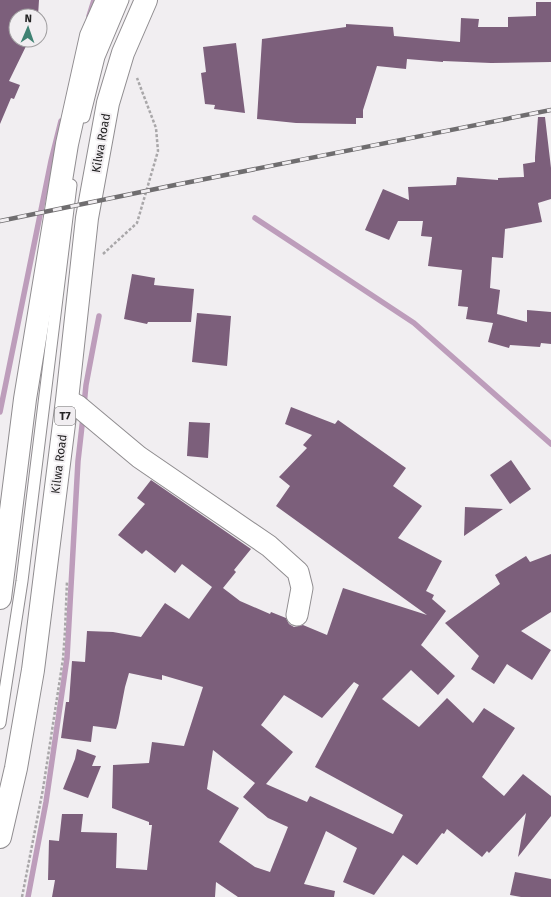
<svg xmlns="http://www.w3.org/2000/svg" width="551" height="897" font-family="'Fira Sans',sans-serif">
<style>
.lines{fill:none;stroke-linecap:round;stroke-linejoin:round}
.stream{stroke:#bd9dbb;stroke-width:5.5}
.building{fill:#7c5f7b;fill-rule:evenodd}
.service-casing{stroke:#908d90;stroke-width:13}
.minor-casing{stroke:#908d90;stroke-width:23}
.trunk-casing{stroke:#908d90;stroke-width:24}
.path{stroke:#a9a7a9;stroke-width:2.5;stroke-dasharray:3 2;stroke-linecap:butt}
.service{stroke:#fff;stroke-width:11}
.minor{stroke:#fff;stroke-width:21}
.trunk{stroke:#fff;stroke-width:22}
.rail-casing{stroke:#6f6d6f;stroke-width:4.5}
.rail{stroke:#f1eef1;stroke-width:3;stroke-dasharray:9;stroke-linecap:butt}
.labels{text-anchor:middle;stroke-width:4;stroke-linejoin:round;paint-order:stroke}
.shield{fill:#f1eef1;stroke:#626062;stroke-width:1}
.shield-label{font-size:11px;font-weight:bold;fill:#242324}
.street-label{font-size:12px;fill:#242324;stroke:#f1eef1}
</style>
<rect width="100%" height="100%" fill="#f1eef1"/>
<g class="lines">
<path class="stream" d="M 89,16 L 94,0
M 255,218 L 414,323 L 551,444
M 84,405 L 86,385 L 99,316
M 0,412 L 51,161 L 61,121
M 28,897 L 46,802 L 67,658 L 78,461 L 83,417"/>
</g>
<path class="building" d="M 0,0 L 39,0 L 38,16 L 16,16 L 16,40 L 29,40 L 9,81 L 20,85 L 14,99 L 11,98 L 0,124 Z
M 536,2 L 551,2 L 551,62 L 491,63 L 443,61 L 443,62 L 407,59 L 406,69 L 377,66 L 363,110 L 363,118 L 356,118 L 356,124 L 296,123 L 257,119 L 262,39 L 346,27 L 346,24 L 393,27 L 394,36 L 460,42 L 461,18 L 479,19 L 478,27 L 508,27 L 508,17 L 536,16 Z
M 236,43 L 245,113 L 214,109 L 215,105 L 205,104 L 201,73 L 206,72 L 203,47 Z
M 538,117 L 545,117 L 551,168 L 551,199 L 538,203 L 542,222 L 505,229 L 503,258 L 492,257 L 490,288 L 500,290 L 497,314 L 527,322 L 527,310 L 551,312 L 551,344 L 541,343 L 540,347 L 510,345 L 509,348 L 488,342 L 493,323 L 466,319 L 468,307 L 458,306 L 462,270 L 428,266 L 432,237 L 421,236 L 423,221 L 398,221 L 389,240 L 365,230 L 383,189 L 409,200 L 408,187 L 456,185 L 457,177 L 498,180 L 498,178 L 524,177 L 523,164 L 535,162 L 535,157 Z
M 132,274 L 155,278 L 154,285 L 194,289 L 191,322 L 148,322 L 147,324 L 124,319 Z
M 197,313 L 231,316 L 227,366 L 192,362 Z
M 291,407 L 335,424 L 338,420 L 406,468 L 393,486 L 422,506 L 398,538 L 442,561 L 426,591 L 434,595 L 432,599 L 446,611 L 421,645 L 455,676 L 438,695 L 411,670 L 382,699 L 419,727 L 447,698 L 473,723 L 484,708 L 515,728 L 482,777 L 504,796 L 523,774 L 551,796 L 551,816 L 518,857 L 526,813 L 489,853 L 487,851 L 482,857 L 447,829 L 444,834 L 442,833 L 417,865 L 403,855 L 374,895 L 343,882 L 357,848 L 326,831 L 304,884 L 335,891 L 334,897 L 238,897 L 216,882 L 215,897 L 52,897 L 55,880 L 48,880 L 49,840 L 59,841 L 62,814 L 83,814 L 81,832 L 117,833 L 116,868 L 147,870 L 152,825 L 149,825 L 149,822 L 112,808 L 113,765 L 149,763 L 152,742 L 184,746 L 203,687 L 162,675 L 162,680 L 129,673 L 125,687 L 118,723 L 116,729 L 93,726 L 91,742 L 61,738 L 66,702 L 69,702 L 72,661 L 85,662 L 87,631 L 113,632 L 141,637 L 165,603 L 189,619 L 212,587 L 182,564 L 175,573 L 146,550 L 142,554 L 118,535 L 145,504 L 137,498 L 151,480 L 251,549 L 234,570 L 236,572 L 223,588 L 240,601 L 270,614 L 271,612 L 286,618 L 289,624 L 294,627 L 303,625 L 327,635 L 343,588 L 427,615 L 276,506 L 290,486 L 279,477 L 307,448 L 303,445 L 312,435 L 285,424 ZM 354,682 L 359,685 L 315,767 L 403,815 L 393,834 L 310,796 L 307,802 L 266,784 L 293,752 L 261,725 L 284,695 L 322,718 ZM 213,750 L 255,783 L 243,797 L 268,818 L 288,827 L 270,872 L 255,867 L 219,842 L 239,808 L 207,789 Z
M 189,422 L 210,423 L 208,458 L 187,456 Z
M 511,460 L 531,489 L 510,504 L 490,475 Z
M 465,507 L 503,509 L 464,536 Z
M 551,554 L 551,612 L 521,631 L 551,650 L 532,680 L 507,664 L 494,684 L 471,669 L 479,656 L 445,623 L 500,584 L 495,575 L 526,556 L 530,562 Z
M 77,749 L 96,756 L 92,766 L 101,766 L 88,798 L 63,789 L 75,759 Z
M 515,872 L 551,879 L 551,897 L 521,897 L 510,895 Z"/>
<g class="lines">
<g class="service-casing">
<path id="service" d="M 84,117 L 99,57 L 123,0
M 0,723 L 22,581 L 71,185"/>
</g>
<g class="minor-casing">
<path id="minor" d="M 67,400 L 78,406 L 139,457 L 269,546 L 298,572 L 302,588 L 297,615"/>
</g>
<g class="trunk-casing">
<path id="trunk" d="M 0,598 L 25,399 L 67,144 L 91,36 L 107,0
M 0,837 L 16,768 L 33,670 L 67,400 L 87,218 L 108,103 L 123,53 L 146,0"/>
</g>
<path class="path" d="M 103,254 L 137,223 L 158,151 L 156,128 L 137,78
M 22,897 L 43,789 L 63,659 L 65,631 L 67,581"/>
<use href="#service" class="service"/>
<use href="#minor" class="minor"/>
<use href="#trunk" class="trunk"/>
<g class="rail-casing">
<path id="rail" d="M 0,221 L 175,185 L 551,110"/>
</g>
<use href="#rail" class="rail"/>
</g>
<g class="labels">
<rect class="shield" x="55" y="407" width="20" height="18" rx="3"/>
<g class="shield-label">
<text x="65" y="420">T7</text>
</g>
<g class="street-label">
<text transform="translate(101 143) rotate(-80)" y="4">Kilwa Road</text>
<text transform="translate(59 464) rotate(-83)" y="4">Kilwa Road</text>
</g>
</g>
<g transform="translate(28 28) rotate(2)"><circle r="19" fill="#f1eef1" stroke="#9f9d9f"/>
<path d="M0-3L7 15L0 10L-7 15Z" fill="#3f8273"/>
<text y="-6" font-size="11" font-weight="bold" text-anchor="middle" fill="#242324">N</text>
</g>
</svg>
